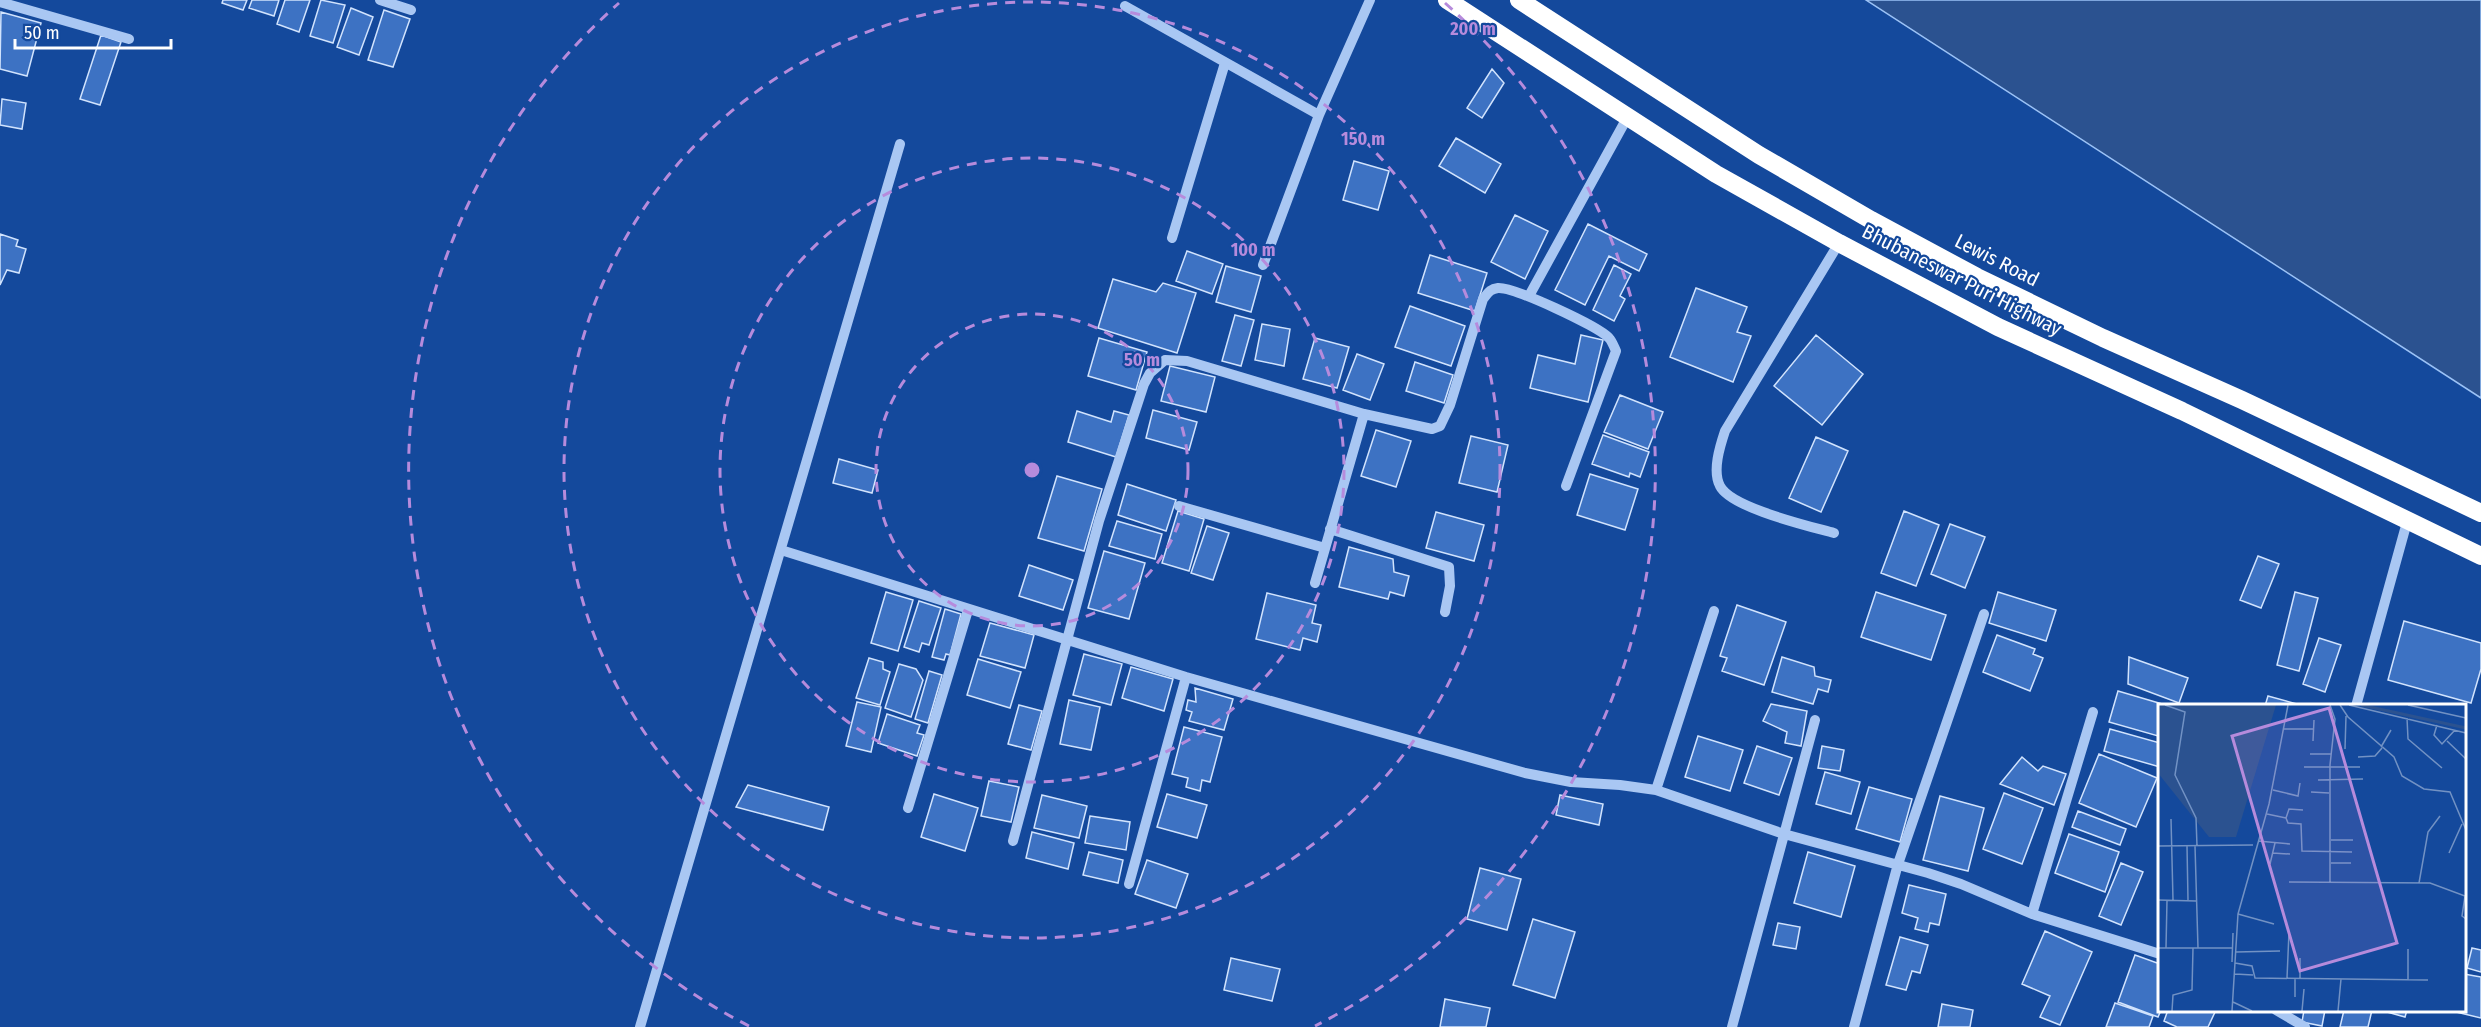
<svg xmlns="http://www.w3.org/2000/svg" width="2481" height="1027" font-family="'Fira Sans Condensed',sans-serif">
<style>
.water{fill:#2b5290;stroke:#9bc2f6;stroke-width:1.5}
.building{fill:#3d72c3;stroke:#d1e3fd;stroke-width:1.5}
.lines{fill:none;stroke-linecap:round;stroke-linejoin:round}
.minor{stroke:#a9c7f3;stroke-width:10}
.highway{stroke:#fff;stroke-width:18}
.ring{fill:none;stroke:#b68bdc;stroke-width:3;stroke-dasharray:10 8}
.labels{text-anchor:middle;stroke-width:4.5;stroke-linejoin:round;paint-order:stroke}
.street-label{font-size:20px;fill:#fff;stroke:#14499c}
.inset-river{fill:none;stroke:#2b5290;stroke-width:3}
.inset-road{fill:none;stroke:#7292c4;stroke-width:1.5}
.view{fill:#b68bdc;fill-opacity:0.15;stroke:#b68bdc;stroke-width:3}
.inset-edge{fill:none;stroke:#fff;stroke-width:3}
.centre{fill:#b68bdc;stroke:#14499c;stroke-width:3}
.ring-label{font-size:18px;text-anchor:middle;font-weight:bold;fill:#b68bdc;stroke:#14499c;stroke-width:4.5;stroke-linejoin:round;paint-order:stroke}
</style>
<rect width="100%" height="100%" fill="#14499c"/>
<path class="water" d="M 1866,0 L 2481,0 L 2481,398 Z"/>
<path class="building" d="M 223,0 L 247,0 L 243,10 L 222,3 Z
M 252,0 L 279,0 L 274,16 L 249,8 Z
M 285,0 L 310,0 L 299,32 L 277,24 Z
M 321,0 L 345,5 L 333,43 L 310,36 Z
M 351,8 L 373,17 L 359,55 L 337,47 Z
M 384,10 L 410,19 L 393,67 L 368,60 Z
M 1,12 L 41,23 L 27,76 L 0,69 Z
M 101,35 L 121,42 L 100,105 L 80,99 Z
M 1492,69 L 1504,83 L 1482,118 L 1467,108 Z
M 2,99 L 26,103 L 22,129 L 0,125 Z
M 1456,138 L 1501,164 L 1485,193 L 1439,166 Z
M 1354,161 L 1389,171 L 1378,210 L 1343,200 Z
M 1515,215 L 1548,231 L 1525,279 L 1491,262 Z
M 1588,224 L 1647,254 L 1639,271 L 1609,256 L 1585,305 L 1555,290 Z
M 0,234 L 18,240 L 16,246 L 26,249 L 19,273 L 7,270 L 0,285 Z
M 1187,251 L 1223,264 L 1212,294 L 1176,281 Z
M 1430,255 L 1487,273 L 1475,311 L 1418,293 Z
M 1614,265 L 1631,274 L 1620,296 L 1625,299 L 1614,321 L 1593,310 Z
M 1226,266 L 1261,276 L 1251,312 L 1216,302 Z
M 1113,279 L 1156,292 L 1163,283 L 1196,293 L 1177,353 L 1098,328 Z
M 1696,288 L 1747,307 L 1737,332 L 1751,336 L 1733,382 L 1670,357 Z
M 1410,306 L 1465,326 L 1451,366 L 1395,347 Z
M 1235,315 L 1254,320 L 1241,366 L 1222,361 Z
M 1262,324 L 1290,329 L 1284,366 L 1255,360 Z
M 1581,335 L 1603,340 L 1588,402 L 1530,388 L 1538,355 L 1575,364 Z
M 1816,335 L 1863,374 L 1822,425 L 1774,386 Z
M 1099,338 L 1147,352 L 1136,390 L 1088,376 Z
M 1315,338 L 1349,347 L 1337,388 L 1303,379 Z
M 1357,354 L 1384,364 L 1370,400 L 1343,390 Z
M 1415,362 L 1453,375 L 1444,403 L 1406,391 Z
M 1170,366 L 1215,377 L 1206,412 L 1161,401 Z
M 1620,395 L 1663,412 L 1648,449 L 1604,432 Z
M 1153,410 L 1197,422 L 1189,450 L 1146,438 Z
M 1077,411 L 1111,422 L 1114,411 L 1129,415 L 1116,457 L 1068,442 Z
M 1376,430 L 1411,441 L 1396,487 L 1361,476 Z
M 1603,435 L 1649,452 L 1640,477 L 1630,473 L 1629,477 L 1592,464 Z
M 1471,436 L 1508,445 L 1497,492 L 1459,483 Z
M 1816,437 L 1848,451 L 1821,512 L 1789,498 Z
M 839,459 L 878,470 L 872,493 L 833,483 Z
M 1590,474 L 1638,489 L 1625,530 L 1577,515 Z
M 1057,476 L 1102,489 L 1084,551 L 1038,538 Z
M 1127,484 L 1176,500 L 1166,531 L 1118,515 Z
M 1178,511 L 1204,519 L 1189,571 L 1162,563 Z
M 1904,511 L 1939,525 L 1916,586 L 1881,573 Z
M 1436,512 L 1484,525 L 1474,561 L 1426,548 Z
M 1117,521 L 1162,534 L 1155,559 L 1109,546 Z
M 1950,524 L 1985,537 L 1965,588 L 1931,574 Z
M 1207,526 L 1229,533 L 1213,580 L 1191,573 Z
M 1349,547 L 1393,559 L 1394,572 L 1409,576 L 1404,596 L 1390,592 L 1388,599 L 1339,587 Z
M 1104,551 L 1145,563 L 1129,619 L 1088,608 Z
M 2258,556 L 2279,564 L 2261,608 L 2240,600 Z
M 1029,565 L 1073,580 L 1063,610 L 1019,596 Z
M 886,592 L 913,600 L 898,651 L 871,643 Z
M 1876,592 L 1946,615 L 1931,660 L 1861,637 Z
M 1998,592 L 2056,610 L 2046,641 L 1989,623 Z
M 2295,592 L 2318,598 L 2299,671 L 2277,665 Z
M 1267,593 L 1316,605 L 1312,623 L 1321,625 L 1317,642 L 1303,638 L 1300,650 L 1256,639 Z
M 919,601 L 941,608 L 929,645 L 922,643 L 919,652 L 904,647 Z
M 1737,605 L 1786,622 L 1764,685 L 1722,671 L 1727,658 L 1720,656 Z
M 945,609 L 961,614 L 950,655 L 946,654 L 944,660 L 932,657 Z
M 2404,621 L 2481,643 L 2481,669 L 2471,703 L 2388,680 Z
M 990,623 L 1034,635 L 1025,668 L 980,656 Z
M 1997,635 L 2035,649 L 2033,654 L 2043,658 L 2030,691 L 1983,672 Z
M 2319,638 L 2341,645 L 2325,692 L 2303,684 Z
M 1084,654 L 1122,664 L 1111,705 L 1073,695 Z
M 1782,657 L 1814,667 L 1815,676 L 1831,680 L 1828,692 L 1818,689 L 1813,704 L 1772,692 Z
M 2129,657 L 2188,678 L 2179,703 L 2128,684 Z
M 869,658 L 883,662 L 883,669 L 890,672 L 880,705 L 856,698 Z
M 978,659 L 1021,672 L 1010,708 L 967,695 Z
M 899,664 L 916,669 L 923,680 L 911,717 L 885,708 Z
M 1131,667 L 1173,679 L 1164,711 L 1122,698 Z
M 929,671 L 942,675 L 928,723 L 915,719 Z
M 1195,688 L 1233,699 L 1224,730 L 1189,721 L 1192,712 L 1186,710 L 1188,700 L 1196,702 Z
M 2118,691 L 2169,706 L 2160,706 L 2160,733 L 2158,736 L 2109,722 Z
M 2268,696 L 2304,706 L 2265,706 Z
M 1069,700 L 1100,707 L 1091,750 L 1060,744 Z
M 857,702 L 881,707 L 871,752 L 846,746 Z
M 1771,704 L 1807,711 L 1801,746 L 1785,743 L 1787,732 L 1763,721 Z
M 1019,705 L 1042,711 L 1031,750 L 1008,744 Z
M 887,714 L 920,725 L 917,733 L 924,735 L 917,756 L 878,743 Z
M 1184,727 L 1222,737 L 1210,782 L 1202,780 L 1200,791 L 1186,787 L 1188,778 L 1172,774 Z
M 2110,729 L 2160,743 L 2160,767 L 2104,751 Z
M 1698,736 L 1743,750 L 1730,791 L 1685,777 Z
M 1757,746 L 1792,758 L 1779,795 L 1744,783 Z
M 1822,746 L 1844,750 L 1840,771 L 1818,768 Z
M 2099,754 L 2157,778 L 2136,827 L 2079,803 Z
M 2022,757 L 2038,771 L 2043,766 L 2066,774 L 2054,805 L 2000,784 Z
M 1825,772 L 1860,782 L 1851,814 L 1816,804 Z
M 989,781 L 1019,787 L 1011,822 L 981,816 Z
M 748,785 L 829,807 L 823,830 L 736,807 Z
M 1869,787 L 1912,799 L 1900,842 L 1856,829 Z
M 2004,793 L 2043,808 L 2022,864 L 1983,849 Z
M 934,794 L 978,808 L 965,851 L 921,837 Z
M 1167,794 L 1207,805 L 1197,838 L 1157,827 Z
M 1042,795 L 1087,806 L 1079,838 L 1034,828 Z
M 1560,795 L 1603,804 L 1599,825 L 1556,815 Z
M 1940,796 L 1984,808 L 1968,871 L 1923,860 Z
M 2078,811 L 2126,829 L 2120,845 L 2072,827 Z
M 1090,816 L 1130,822 L 1126,850 L 1085,843 Z
M 1032,832 L 1074,843 L 1068,869 L 1026,858 Z
M 2069,834 L 2119,852 L 2105,892 L 2055,873 Z
M 1089,852 L 1123,860 L 1118,883 L 1083,875 Z
M 1808,852 L 1855,866 L 1841,917 L 1794,903 Z
M 1147,860 L 1188,874 L 1176,908 L 1135,894 Z
M 2121,863 L 2143,872 L 2121,925 L 2099,916 Z
M 1480,868 L 1521,879 L 1507,930 L 1467,919 Z
M 1909,885 L 1946,894 L 1939,925 L 1930,923 L 1928,932 L 1915,929 L 1918,918 L 1902,913 Z
M 1533,919 L 1575,932 L 1555,998 L 1513,985 Z
M 1778,923 L 1800,927 L 1796,949 L 1773,945 Z
M 2045,931 L 2092,952 L 2060,1025 L 2040,1017 L 2050,996 L 2022,984 Z
M 1900,937 L 1928,945 L 1920,973 L 1912,971 L 1906,990 L 1886,985 Z
M 2472,948 L 2481,950 L 2481,972 L 2467,968 Z
M 2135,955 L 2160,964 L 2161,1010 L 2158,1017 L 2118,1002 Z
M 1231,958 L 1280,969 L 1272,1001 L 1224,990 Z
M 2464,974 L 2481,977 L 2481,1018 L 2452,1011 L 2464,1010 Z
M 1445,999 L 1490,1008 L 1486,1027 L 1440,1027 Z
M 2115,1003 L 2153,1016 L 2149,1027 L 2106,1027 Z
M 1942,1004 L 1973,1010 L 1970,1027 L 1938,1027 Z
M 2168,1010 L 2216,1010 L 2208,1027 L 2177,1027 L 2164,1021 Z
M 2304,1010 L 2325,1010 L 2322,1026 L 2302,1022 Z
M 2344,1010 L 2372,1010 L 2368,1027 L 2340,1027 Z
M 2380,1010 L 2407,1010 L 2405,1017 Z"/>
<g class="lines">
<path class="minor" d="M 380,0 L 411,10
M 0,2 L 129,39
M 1125,6 L 1319,115
M 1172,238 L 1225,63
M 1263,265 L 1319,115 L 1370,0
M 1529,296 L 1627,118
M 1179,506 L 1325,548
M 1330,529 L 1449,567 L 1450,586 L 1445,612
M 1834,533 C 1809,526 1731,508 1720,486 C 1712,471 1720,446 1725,431 L 1839,243
M 781,550 L 1186,677 L 1525,773 L 1571,782 L 1620,785 L 1656,790 L 1784,834 L 1928,873 L 1961,884 L 2032,914 L 2160,954
M 1315,583 L 1364,414
M 2356,706 L 2407,522
M 1656,790 L 1714,611
M 908,808 L 968,610
M 1013,841 L 1099,521 L 1144,384 L 1150,373 L 1165,360 L 1187,361 L 1364,414 L 1432,429 L 1440,426 L 1450,405 L 1483,299 C 1488,293 1490,289 1498,288 C 1514,287 1598,326 1609,338 C 1612,341 1614,347 1616,351 L 1566,486
M 1129,884 L 1186,677
M 2032,914 L 2093,712
M 2276,1010 L 2305,1027
M 640,1027 L 900,144
M 1732,1027 L 1815,720
M 1854,1027 L 1898,864 L 1984,614"/>
<path class="highway" d="M 1447,0 L 1716,174 L 1839,243 L 1998,327 L 2182,411 L 2481,556
M 1519,0 L 1759,155 L 1871,220 L 1977,277 L 2103,338 L 2242,400 L 2481,513"/>
</g>
<g class="ring">
<circle cx="1032" cy="470" r="156"/>
<circle cx="1032" cy="470" r="312"/>
<circle cx="1032" cy="470" r="468"/>
<path d="M749 1026A624 624 0 0 1 619 3M1445 3A624 624 0 0 1 1315 1026"/>
</g>
<g class="labels">
<g class="street-label">
<text transform="translate(1997 260) rotate(27)" y="7">Lewis Road</text>
<text transform="translate(1962 280) rotate(27)" y="7">Bhubaneswar Puri Highway</text>
</g>
</g>
<g transform="translate(2158 704)">
<rect width="308" height="308" fill="#14499c"/>
<path d="M 0,1 L 118,1 L 78,133 L 51,133 L 0,69 Z" fill="#2b5290"/>
<path class="inset-river" d="M 203,1 L 308,24"/>
<path class="inset-road" d="M 7,1 L 27,8 L 17,71 L 38,114 L 39,142M 172,1 L 177,15 L 172,61 L 172,178M 182,1 L 190,13 L 236,53 L 244,72 L 266,85 L 292,88 L 308,126M 191,1 L 308,29M 250,1 L 308,14M 249,14 L 250,35 L 284,64M 279,21 L 276,31 L 284,40 L 297,26M 126,25 L 155,25M 155,37 L 156,16M 289,37 L 308,55M 223,43 L 233,26M 187,45 L 188,12M 152,50 L 173,50M 200,53 L 217,52 L 224,44M 146,63 L 202,63M 160,76 L 205,75M 115,86 L 140,92 L 142,79M 153,88 L 171,89M 145,106 L 131,105 L 128,114 L 130,119 L 143,120 L 144,147 L 194,148M 109,110 L 128,114M 13,115 L 15,196M 173,136 L 195,136M 100,137 L 132,140M 0,142 L 95,141M 29,142 L 30,196M 37,142 L 40,244M 114,149 L 132,150M 291,149 L 304,120M 173,159 L 193,159M 112,160 L 117,139M 131,178 L 272,179 L 307,192 L 304,212 L 308,215M 261,179 L 270,128 L 282,112M 0,196 L 38,197M 80,210 L 116,220M 0,244 L 74,244M 8,244 L 9,196M 250,245 L 250,276M 78,248 L 122,247M 74,258 L 75,229M 77,259 L 94,262 L 97,274 L 270,276M 77,270 L 95,271M 129,274 L 131,228M 142,274 L 142,254M 137,293 L 137,274M 75,298 L 94,307M 14,307 L 15,291 L 34,286 L 35,244M 74,307 L 80,210 L 111,100 L 130,1M 144,307 L 146,285M 180,307 L 183,275M 307,307 L 308,260"/>
<path class="view" d="M 171,4 L 239,239 L 142,267 L 74,32 Z"/>
<rect width="308" height="308" class="inset-edge"/>
</g>
<circle cx="1032" cy="470" r="9" class="centre"/>
<g class="ring-label">
<text x="1473" y="35">200 m</text>
<text x="1363" y="145">150 m</text>
<text x="1253" y="256">100 m</text>
<text x="1142" y="366">50 m</text>
</g>
<path d="M15 39v9h156v-9" fill="none" stroke="#ffffff" stroke-width="3"/>
<text x="24" y="39" font-size="18" fill="#ffffff" stroke="#14499c" stroke-width="4.5" paint-order="stroke">50 m</text>
</svg>
